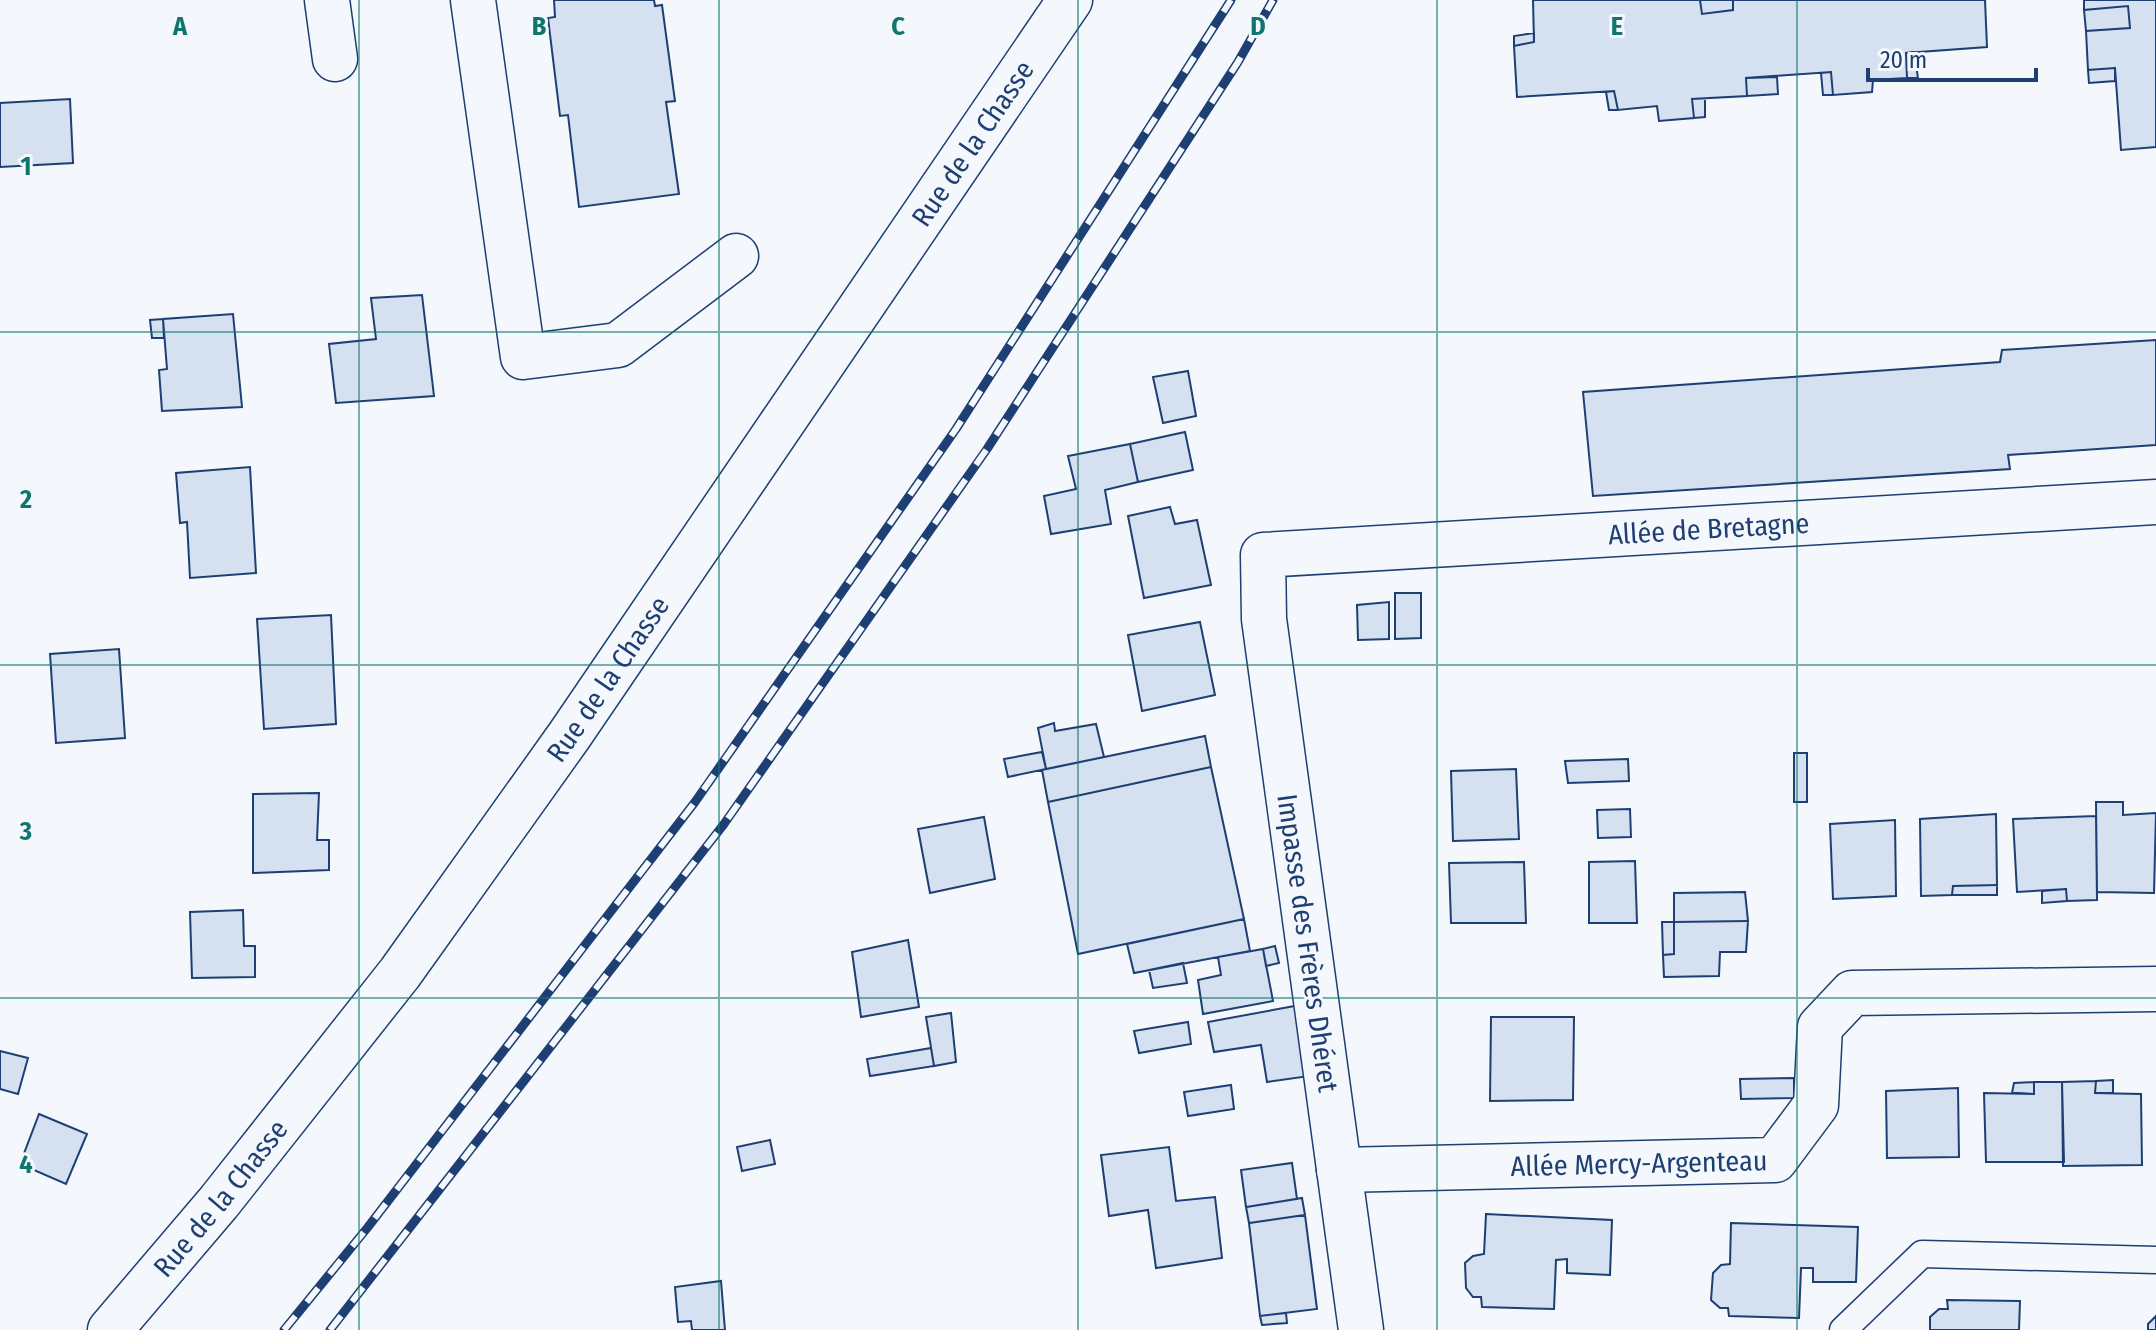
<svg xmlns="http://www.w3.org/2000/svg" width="2156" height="1330" font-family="'Fira Sans Condensed',sans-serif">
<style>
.building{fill:#d5e0f0;stroke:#1d3f73;stroke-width:2}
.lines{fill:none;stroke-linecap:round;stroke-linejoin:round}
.service-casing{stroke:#1d3f73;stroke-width:29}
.minor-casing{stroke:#1d3f73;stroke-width:47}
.service{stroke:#f4f7fb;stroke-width:26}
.minor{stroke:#f4f7fb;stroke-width:44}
.rail-casing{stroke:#1d3f73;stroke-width:9}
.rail{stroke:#f4f7fb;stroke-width:6;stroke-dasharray:18;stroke-linecap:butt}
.grid{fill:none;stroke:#0f766e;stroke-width:2;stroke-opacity:0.55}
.labels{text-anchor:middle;stroke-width:6;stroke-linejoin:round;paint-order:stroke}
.street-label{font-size:28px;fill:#1d3f73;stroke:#f4f7fb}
.grid-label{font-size:26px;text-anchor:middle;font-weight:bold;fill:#0f766e;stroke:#f4f7fb;stroke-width:6;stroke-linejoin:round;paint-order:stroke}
</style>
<rect width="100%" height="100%" fill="#f4f7fb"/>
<path class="building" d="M 554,0 L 654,0 L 655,6 L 662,5 L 675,101 L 666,102 L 679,194 L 579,207 L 568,115 L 560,116 L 548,18 L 555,17 Z
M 1533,0 L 1700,0 L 1702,14 L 1733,10 L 1733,0 L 1985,0 L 1987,47 L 1906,53 L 1907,78 L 1873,80 L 1872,92 L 1833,95 L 1831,72 L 1746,78 L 1747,96 L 1692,99 L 1694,118 L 1659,121 L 1657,106 L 1618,110 L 1614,91 L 1517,97 L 1514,46 L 1534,42 Z
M 1700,0 L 1733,0 L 1733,10 L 1702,14 Z
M 2084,0 L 2156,0 L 2156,147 L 2121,150 L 2115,68 L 2088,70 L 2086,31 L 2130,28 L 2128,6 L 2084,10 Z
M 2128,6 L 2130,28 L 2086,31 L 2084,10 Z
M 1534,33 L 1534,42 L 1514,46 L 1514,36 Z
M 1914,52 L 1918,78 L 1907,78 L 1906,53 Z
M 2115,68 L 2115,81 L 2089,83 L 2088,70 Z
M 1831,72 L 1833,95 L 1823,95 L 1821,73 Z
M 1777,77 L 1778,94 L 1747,96 L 1746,78 Z
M 1614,91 L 1618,110 L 1609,110 L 1606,92 Z
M 70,99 L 73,163 L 0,167 L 0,103 Z
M 1692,99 L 1705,99 L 1705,117 L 1694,118 Z
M 422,295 L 434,396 L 336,403 L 329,344 L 376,339 L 371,298 Z
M 233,314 L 242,407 L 162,411 L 159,370 L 167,369 L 163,319 Z
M 163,319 L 164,338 L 152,338 L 150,320 Z
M 2156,340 L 2156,445 L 2008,455 L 2010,469 L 1593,496 L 1583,392 L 2000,362 L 2002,350 Z
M 1188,371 L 1196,416 L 1163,423 L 1153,377 Z
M 1185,432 L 1193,470 L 1138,482 L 1130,444 Z
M 1130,444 L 1138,482 L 1105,490 L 1111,524 L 1051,534 L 1044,496 L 1076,489 L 1068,456 Z
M 250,467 L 256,573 L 190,578 L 187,522 L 180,523 L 176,473 Z
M 1170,507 L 1175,524 L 1197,520 L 1211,585 L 1144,598 L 1128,516 Z
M 1395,593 L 1421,593 L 1421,638 L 1395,639 Z
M 1389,602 L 1389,639 L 1358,640 L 1357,605 Z
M 331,615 L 336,724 L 264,729 L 257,619 Z
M 1200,622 L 1215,695 L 1142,711 L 1128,635 Z
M 119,649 L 125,738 L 56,743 L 50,654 Z
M 1054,723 L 1055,731 L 1096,724 L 1104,757 L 1046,769 L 1038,728 Z
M 1205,736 L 1211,767 L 1048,802 L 1042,770 Z
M 1042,752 L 1046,769 L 1008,777 L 1004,759 Z
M 1794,753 L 1807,753 L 1807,802 L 1794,802 Z
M 1628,759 L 1629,781 L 1568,783 L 1565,761 Z
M 1211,767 L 1244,919 L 1078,954 L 1048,802 Z
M 1516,769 L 1519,839 L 1453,841 L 1451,771 Z
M 319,793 L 317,840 L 329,840 L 329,870 L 253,873 L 253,794 Z
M 2096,802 L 2123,802 L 2123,815 L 2156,813 L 2154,893 L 2097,892 Z
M 1630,809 L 1631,837 L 1598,838 L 1597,810 Z
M 1996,814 L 1997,885 L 1953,886 L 1952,895 L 1921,896 L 1920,819 Z
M 2096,816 L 2097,900 L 2067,901 L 2066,889 L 2017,892 L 2013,819 Z
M 984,817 L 995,879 L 930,893 L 918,829 Z
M 1895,820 L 1896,896 L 1833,899 L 1830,824 Z
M 1635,861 L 1637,923 L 1589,923 L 1589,862 Z
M 1524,862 L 1526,923 L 1451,923 L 1449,863 Z
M 1997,885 L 1997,895 L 1952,895 L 1953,886 Z
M 2066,889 L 2067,901 L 2042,903 L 2042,891 Z
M 1745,892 L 1748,921 L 1674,922 L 1674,893 Z
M 243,910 L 244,946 L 255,946 L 255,977 L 192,978 L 190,912 Z
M 1244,919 L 1250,951 L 1134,973 L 1127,944 Z
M 1748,921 L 1746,952 L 1720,952 L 1719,976 L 1664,977 L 1663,955 L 1674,954 L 1674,922 Z
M 1662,922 L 1674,922 L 1674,954 L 1663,955 Z
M 908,940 L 919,1007 L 861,1017 L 852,952 Z
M 1275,946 L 1279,963 L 1266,966 L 1263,949 Z
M 1263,949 L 1273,1001 L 1203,1014 L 1198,980 L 1221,975 L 1218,957 Z
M 1183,963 L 1187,983 L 1153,988 L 1149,970 Z
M 1311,1003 L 1324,1074 L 1267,1082 L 1261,1045 L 1214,1052 L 1208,1022 Z
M 951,1013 L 956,1062 L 934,1066 L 926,1017 Z
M 1491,1017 L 1574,1017 L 1573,1100 L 1490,1101 Z
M 1188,1022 L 1191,1044 L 1139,1053 L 1134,1031 Z
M 931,1048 L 934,1066 L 870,1076 L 867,1059 Z
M 0,1051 L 28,1058 L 18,1094 L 0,1089 Z
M 1794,1078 L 1794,1098 L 1741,1099 L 1740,1079 Z
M 2113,1080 L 2113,1093 L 2095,1093 L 2096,1081 Z
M 2096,1081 L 2095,1093 L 2141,1094 L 2142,1165 L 2063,1166 L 2062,1082 Z
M 2034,1082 L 2062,1082 L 2064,1162 L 1986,1162 L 1984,1093 L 2034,1094 Z
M 2034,1082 L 2034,1094 L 2012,1093 L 2014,1083 Z
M 1231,1085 L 1234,1109 L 1188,1116 L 1184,1092 Z
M 1958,1088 L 1959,1157 L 1887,1158 L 1886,1091 Z
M 39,1114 L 87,1134 L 66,1184 L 20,1164 Z
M 770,1140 L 775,1164 L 742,1171 L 737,1147 Z
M 1169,1147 L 1176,1201 L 1215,1197 L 1222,1258 L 1156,1268 L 1148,1210 L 1109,1216 L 1101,1155 Z
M 1292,1163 L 1297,1199 L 1246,1207 L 1241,1170 Z
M 1302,1198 L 1305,1215 L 1249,1223 L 1246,1207 Z
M 1486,1214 L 1612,1220 L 1610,1275 L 1567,1273 L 1567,1259 L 1556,1260 L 1554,1309 L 1482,1307 L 1481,1297 L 1473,1297 L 1466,1288 L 1465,1263 L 1473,1256 L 1484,1254 Z
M 1305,1215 L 1317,1309 L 1260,1316 L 1249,1223 Z
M 1731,1223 L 1858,1227 L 1856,1282 L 1813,1282 L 1813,1268 L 1801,1268 L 1799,1318 L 1729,1316 L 1728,1308 L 1720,1308 L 1711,1300 L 1713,1273 L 1721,1265 L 1730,1264 Z
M 721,1281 L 725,1330 L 692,1330 L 691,1321 L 678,1322 L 675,1287 Z
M 1947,1300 L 2020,1301 L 2019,1330 L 1930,1330 L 1930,1317 L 1939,1309 L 1948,1309 Z
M 1286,1313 L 1287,1323 L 1262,1325 L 1260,1316 Z
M 2156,1316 L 2156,1330 L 2148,1330 L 2148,1324 Z"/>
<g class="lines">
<g class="service-casing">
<path id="service" d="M 1843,1330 L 1922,1254 L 2156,1260"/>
</g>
<g class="minor-casing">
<g id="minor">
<path d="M 327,0 L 335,59"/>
<path d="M 473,0 L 523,357 L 618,345 L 736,256"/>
<path id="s1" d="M 1339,1170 L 1775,1160 L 1816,1105 L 1820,1027 L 1852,993 L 2156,989"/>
<path id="s2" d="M 110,1330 L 219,1202 L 400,973 L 569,736 L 1070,0"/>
<path id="s3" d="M 1361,1330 L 1264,619 L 1263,555 L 2156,502"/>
</g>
</g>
<use href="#service" class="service"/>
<use href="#minor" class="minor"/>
<g class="rail-casing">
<path id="rail" d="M 284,1330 L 368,1227 L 695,802 L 956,429 L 1231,0
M 330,1330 L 724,824 L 987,449 L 1238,62 L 1273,0"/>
</g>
<use href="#rail" class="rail"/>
</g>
<path class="grid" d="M 359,0 L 359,1330M 719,0 L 719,1330M 1078,0 L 1078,1330M 1437,0 L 1437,1330M 1797,0 L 1797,1330M 0,332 L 2156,332M 0,665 L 2156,665M 0,998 L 2156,998"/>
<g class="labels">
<g class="street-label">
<text dy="10" stroke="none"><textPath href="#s2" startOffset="1468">Rue de la Chasse</textPath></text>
<text dy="10" stroke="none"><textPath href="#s3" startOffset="1228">Allée de Bretagne</textPath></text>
<text dy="10" stroke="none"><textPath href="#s2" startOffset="820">Rue de la Chasse</textPath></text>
<text transform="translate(1308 943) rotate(82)" y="10">Impasse des Frères Dhéret</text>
<text dy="10" stroke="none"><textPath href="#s1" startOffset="300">Allée Mercy-Argenteau</textPath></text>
<text dy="10" stroke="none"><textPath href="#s2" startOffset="172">Rue de la Chasse</textPath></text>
</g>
</g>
<g class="grid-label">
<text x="180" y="35">A</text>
<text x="539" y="35">B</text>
<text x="898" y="35">C</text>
<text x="1258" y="35">D</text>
<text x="1617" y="35">E</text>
<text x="26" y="175">1</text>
<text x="26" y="508">2</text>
<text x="26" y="840">3</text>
<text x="26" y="1173">4</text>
</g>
<path d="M1868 68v12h168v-12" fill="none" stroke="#1d3f73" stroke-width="4"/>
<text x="1880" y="68" font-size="24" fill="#1d3f73" stroke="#f4f7fb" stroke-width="6" paint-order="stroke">20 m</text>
</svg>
